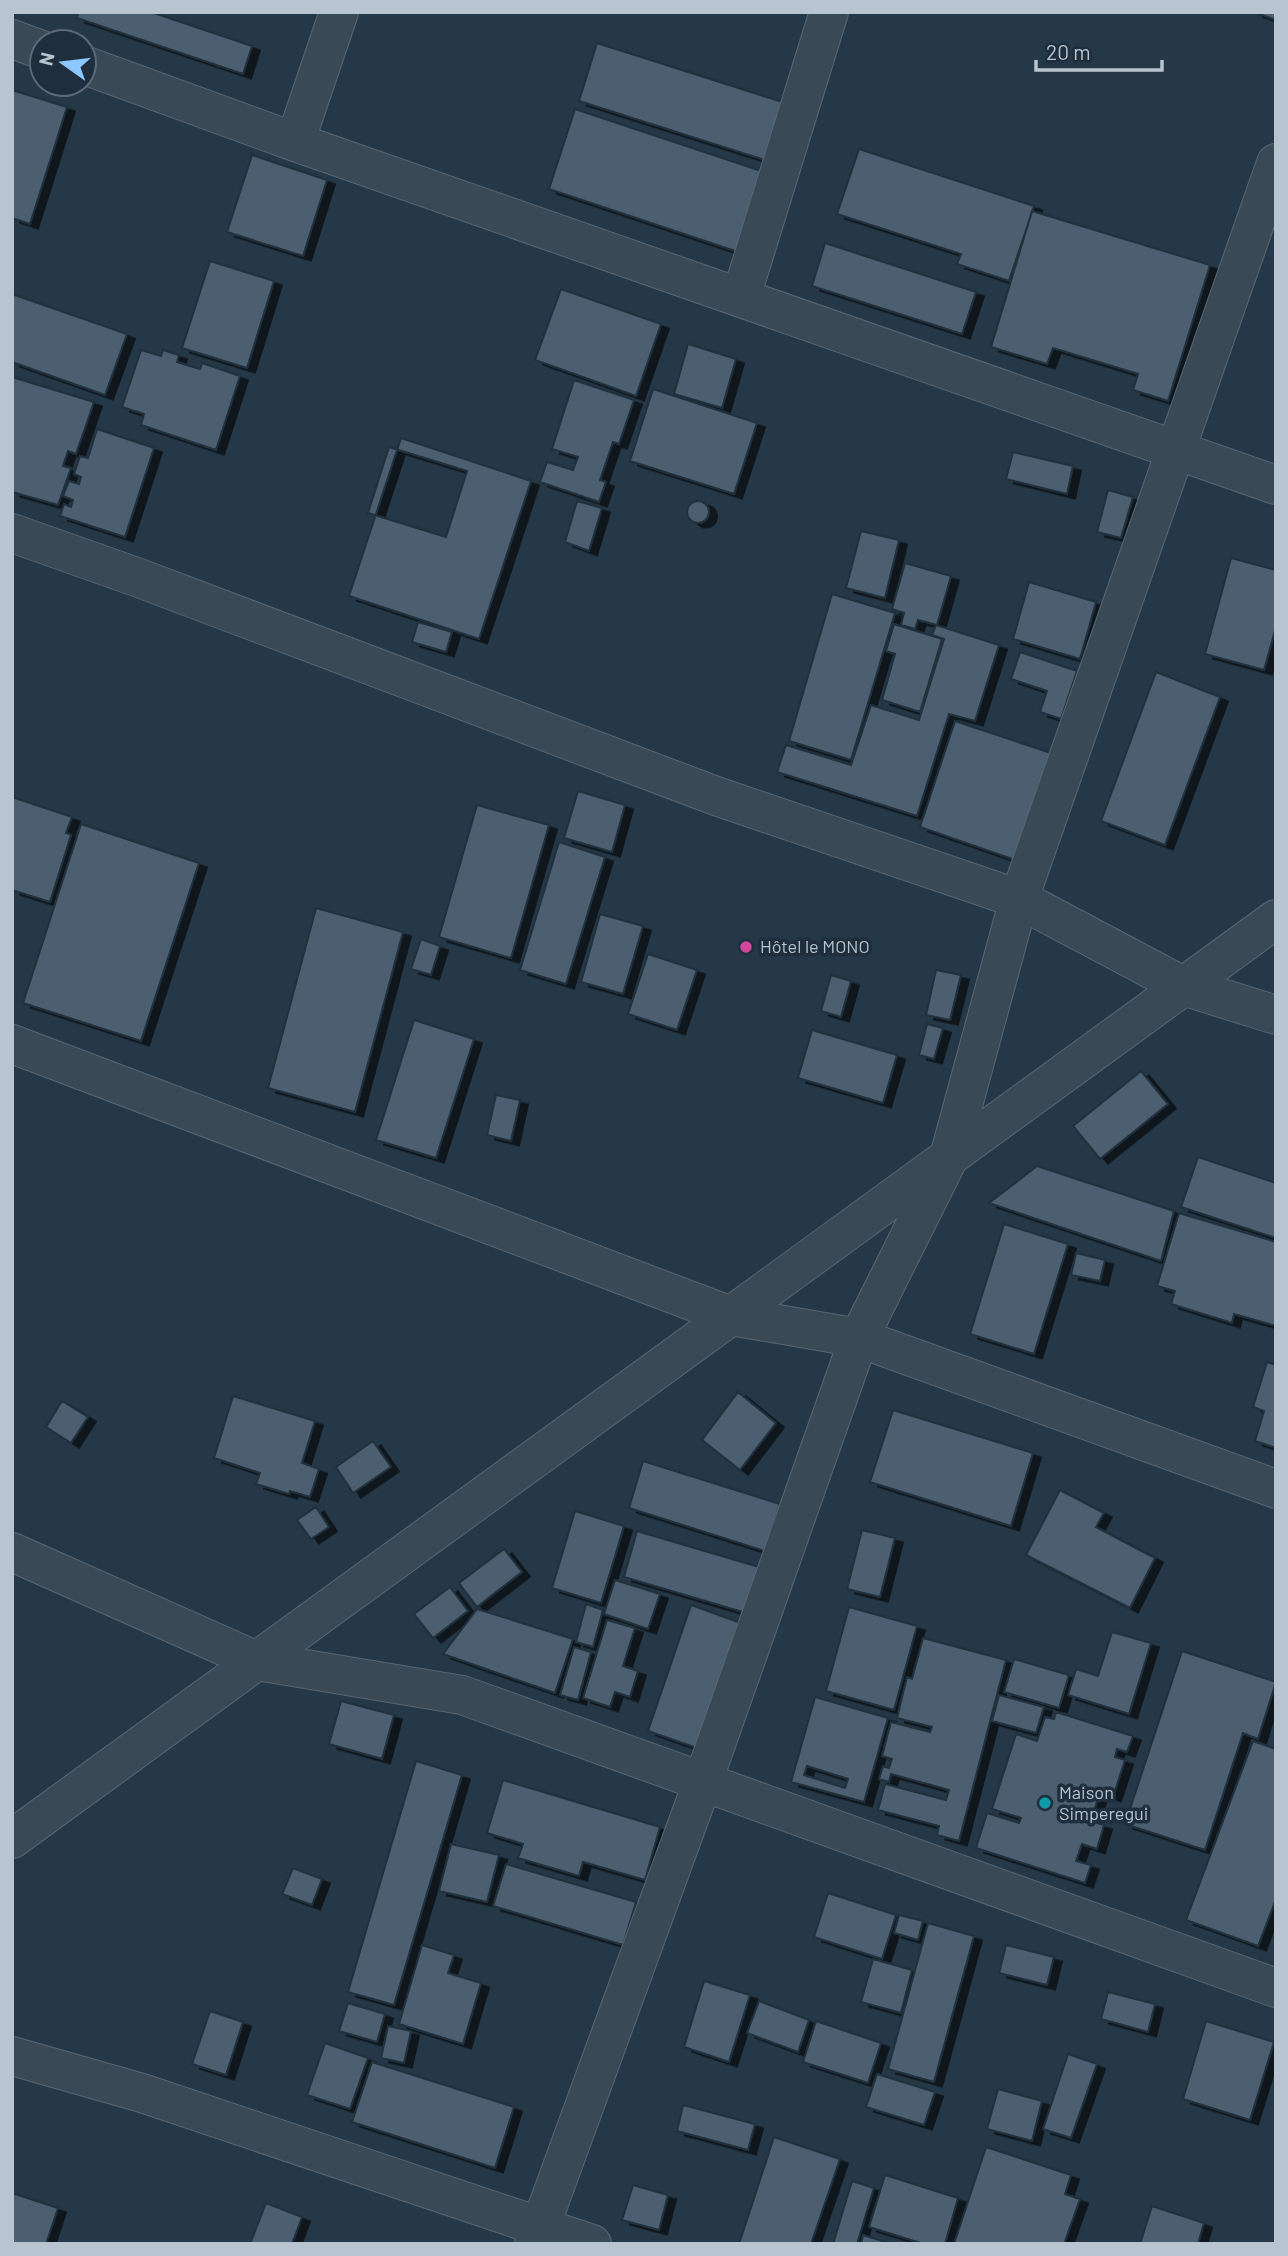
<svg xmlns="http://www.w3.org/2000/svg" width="1288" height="2256" font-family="Barlow,sans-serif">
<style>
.building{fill:#4b5f70;stroke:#20303e;stroke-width:2;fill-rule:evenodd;filter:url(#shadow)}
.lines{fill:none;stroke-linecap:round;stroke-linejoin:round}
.minor-casing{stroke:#586773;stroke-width:40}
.minor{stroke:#3a4956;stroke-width:38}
.hotel-dot{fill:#d1479c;stroke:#1e2e3c;stroke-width:2.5}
.culture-dot{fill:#0f9aa8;stroke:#1e2e3c;stroke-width:2.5}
.labels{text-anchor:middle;stroke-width:7;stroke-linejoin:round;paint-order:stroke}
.poi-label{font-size:18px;fill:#b8c4cf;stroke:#1e2e3c;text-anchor:start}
</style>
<defs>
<filter id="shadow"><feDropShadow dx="8" dy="4.5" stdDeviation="0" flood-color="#0009"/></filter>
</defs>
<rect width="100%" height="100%" fill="#253847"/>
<path class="building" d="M 78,12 L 151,12 L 252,46 L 243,74 L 77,18 Z
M 1254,12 L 1276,12 L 1276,20 Z
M 597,43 L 792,105 L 774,163 L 579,101 Z
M 12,90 L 67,107 L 30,224 L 12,218 Z
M 575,109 L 770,174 L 744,254 L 549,189 Z
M 859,149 L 1034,206 L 1009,281 L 957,264 L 961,254 L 837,214 Z
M 252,155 L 327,180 L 303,256 L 227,232 Z
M 1032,211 L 1210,265 L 1168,401 L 1133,390 L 1138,374 L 1053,348 L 1047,364 L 991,347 Z
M 825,243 L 976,292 L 962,334 L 812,286 Z
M 210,261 L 274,281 L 247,368 L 182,348 Z
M 561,289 L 661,324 L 636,396 L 535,360 Z
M 12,294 L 127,334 L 105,395 L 12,362 Z
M 688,344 L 736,359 L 722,408 L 674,394 Z
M 141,350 L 161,356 L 163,350 L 179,355 L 177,362 L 200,369 L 202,363 L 240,376 L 216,450 L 141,425 L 144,414 L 122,407 Z
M 12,377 L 94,402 L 76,454 L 68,451 L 63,466 L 71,468 L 58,505 L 12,492 Z
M 574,380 L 634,400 L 619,444 L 613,442 L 600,480 L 606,482 L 599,502 L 540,482 L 547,462 L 573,470 L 578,457 L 552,449 Z
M 653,389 L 757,423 L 734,494 L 630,461 Z
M 97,429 L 154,448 L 125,537 L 60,516 L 64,504 L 71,507 L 73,500 L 63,496 L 69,481 L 79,484 L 81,477 L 74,474 L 80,456 L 88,458 Z
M 401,438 L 531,481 L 479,639 L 349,596 Z
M 389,447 L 467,471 L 446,537 L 368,513 Z
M 1013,452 L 1073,466 L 1067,494 L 1006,479 Z
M 1108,490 L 1133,497 L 1121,538 L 1097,532 Z
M687 512a11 11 0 1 1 22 0a11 11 0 1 1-22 0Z
M 577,501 L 602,508 L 589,551 L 565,542 Z
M 861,531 L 899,540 L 885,598 L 846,588 Z
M 1231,558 L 1276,570 L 1276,627 L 1264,670 L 1205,654 Z
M 905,563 L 951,576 L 937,625 L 918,620 L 915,629 L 901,625 L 904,613 L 892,609 Z
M 1029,582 L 1096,602 L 1080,659 L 1013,639 Z
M 832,594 L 895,613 L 851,760 L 789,741 Z
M 418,622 L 452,632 L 446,652 L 412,642 Z
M 894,624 L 942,639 L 920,712 L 882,700 L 895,654 L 886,651 Z
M 936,625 L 999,645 L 975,721 L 949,714 L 917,816 L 777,772 L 786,745 L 851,765 L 871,705 L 919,720 L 944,639 L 932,635 Z
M 1020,652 L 1077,671 L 1061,719 L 1040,712 L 1047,691 L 1011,679 Z
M 1156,672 L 1220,697 L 1165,845 L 1101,821 Z
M 955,721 L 1051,753 L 1015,860 L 920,827 Z
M 578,791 L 625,805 L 612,852 L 564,838 Z
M 12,797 L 72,817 L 66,833 L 71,835 L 50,902 L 12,890 Z
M 477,805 L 549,825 L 511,958 L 439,937 Z
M 81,824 L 199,863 L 141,1041 L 23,1003 Z
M 559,842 L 605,857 L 566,984 L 520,970 Z
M 316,908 L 403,932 L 355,1112 L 268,1088 Z
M 600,914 L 643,926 L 623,994 L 581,982 Z
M 421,939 L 440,946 L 431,975 L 411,969 Z
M 648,954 L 697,970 L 677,1030 L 628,1014 Z
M 936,970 L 961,975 L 950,1020 L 926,1015 Z
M 831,975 L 851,981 L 841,1017 L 821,1011 Z
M 414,1020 L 474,1039 L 436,1158 L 376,1140 Z
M 927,1024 L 943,1028 L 934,1059 L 919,1055 Z
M 812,1030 L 897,1055 L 883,1103 L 798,1078 Z
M 1141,1071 L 1168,1104 L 1100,1159 L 1073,1126 Z
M 496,1095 L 520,1100 L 511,1141 L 487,1135 Z
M 1198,1157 L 1276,1183 L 1276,1238 L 1181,1207 Z
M 1037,1166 L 1174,1211 L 1161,1261 L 989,1203 Z
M 1179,1213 L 1276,1242 L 1276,1326 L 1234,1314 L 1232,1323 L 1171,1304 L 1175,1291 L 1157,1286 Z
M 1004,1224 L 1068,1244 L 1034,1354 L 970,1334 Z
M 1076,1253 L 1105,1260 L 1100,1281 L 1071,1275 Z
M 1267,1362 L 1276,1365 L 1276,1448 L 1255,1441 L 1264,1411 L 1253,1407 Z
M 738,1392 L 776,1423 L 740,1470 L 702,1440 Z
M 233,1396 L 315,1421 L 302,1463 L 319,1469 L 310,1497 L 290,1491 L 289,1494 L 256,1484 L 260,1473 L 214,1458 Z
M 62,1401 L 88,1417 L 71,1443 L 46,1427 Z
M 893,1410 L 1033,1453 L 1011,1526 L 870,1482 Z
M 373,1441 L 391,1467 L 353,1493 L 336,1467 Z
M 643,1461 L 780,1504 L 765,1551 L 629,1508 Z
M 1060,1490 L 1104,1513 L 1096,1527 L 1155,1558 L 1130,1608 L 1026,1555 Z
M 316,1507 L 329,1527 L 311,1539 L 297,1520 Z
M 575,1511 L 624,1526 L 601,1603 L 552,1588 Z
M 862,1530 L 895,1538 L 880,1597 L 847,1589 Z
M 637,1531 L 759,1567 L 746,1613 L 624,1577 Z
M 504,1549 L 522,1572 L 477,1607 L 459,1583 Z
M 615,1580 L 660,1594 L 648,1629 L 604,1614 Z
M 450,1587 L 468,1611 L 433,1638 L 414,1614 Z
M 586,1604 L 603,1610 L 593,1647 L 576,1642 Z
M 691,1605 L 741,1623 L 697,1748 L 648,1731 Z
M 849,1607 L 917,1626 L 894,1710 L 826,1691 Z
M 477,1609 L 573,1639 L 555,1693 L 443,1654 Z
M 607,1620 L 635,1628 L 623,1666 L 638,1671 L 630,1697 L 615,1692 L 610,1707 L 583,1698 Z
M 1112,1632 L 1151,1643 L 1129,1714 L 1068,1695 L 1076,1669 L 1098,1676 Z
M 923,1638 L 1006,1660 L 959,1841 L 937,1835 L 939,1826 L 878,1810 L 885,1784 L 946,1800 L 949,1790 L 891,1774 L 889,1782 L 879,1779 L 883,1766 L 889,1768 L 892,1759 L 882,1756 L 891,1722 L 930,1732 L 932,1727 L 897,1718 L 907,1677 L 912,1679 Z
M 574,1647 L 591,1652 L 578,1700 L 560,1695 Z
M 1182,1651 L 1276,1682 L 1258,1739 L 1243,1733 L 1205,1850 L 1125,1824 Z
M 1014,1659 L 1069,1675 L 1059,1708 L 1004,1692 Z
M 999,1695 L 1044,1707 L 1036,1733 L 992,1721 Z
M 815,1697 L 888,1718 L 864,1802 L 791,1782 ZM 807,1766 L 848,1779 L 845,1788 L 804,1775 Z
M 341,1701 L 394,1715 L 382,1759 L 329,1744 Z
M 1056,1712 L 1133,1736 L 1127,1752 L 1117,1749 L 1115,1757 L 1125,1760 L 1113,1797 L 1100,1792 L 1091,1821 L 1104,1825 L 1097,1849 L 1082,1844 L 1076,1861 L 1091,1865 L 1085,1883 L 976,1848 L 987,1813 L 1019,1823 L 1021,1818 L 992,1809 L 1016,1734 L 1037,1741 L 1045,1717 L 1054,1719 Z
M 1253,1741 L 1276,1749 L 1276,1899 L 1258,1946 L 1186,1920 Z
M 416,1761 L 462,1775 L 394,2005 L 348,1992 Z
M 503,1780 L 660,1827 L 645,1880 L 583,1862 L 579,1876 L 518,1858 L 523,1844 L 487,1833 Z
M 451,1844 L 499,1855 L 487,1902 L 439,1891 Z
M 506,1864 L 636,1902 L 623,1945 L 493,1906 Z
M 293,1868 L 322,1879 L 312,1905 L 282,1894 Z
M 828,1893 L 896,1915 L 882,1959 L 814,1937 Z
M 899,1915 L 923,1921 L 918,1940 L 894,1933 Z
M 928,1923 L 974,1936 L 934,2082 L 888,2069 Z
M 422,1945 L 454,1955 L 448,1973 L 481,1983 L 463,2044 L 399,2024 Z
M 1006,1945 L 1054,1957 L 1047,1985 L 999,1973 Z
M 873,1959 L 912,1970 L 901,2013 L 861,2002 Z
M 704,1981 L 750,1995 L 729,2062 L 684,2047 Z
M 1108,1992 L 1155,2004 L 1148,2032 L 1101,2019 Z
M 759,2001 L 809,2020 L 798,2052 L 747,2033 Z
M 348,2003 L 385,2014 L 377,2042 L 339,2031 Z
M 210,2011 L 243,2022 L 226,2075 L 192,2064 Z
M 816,2021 L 881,2043 L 868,2083 L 803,2062 Z
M 1206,2021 L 1274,2042 L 1250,2120 L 1183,2099 Z
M 388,2026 L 411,2031 L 404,2063 L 381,2058 Z
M 325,2043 L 368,2058 L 350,2109 L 307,2095 Z
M 1068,2054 L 1097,2064 L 1071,2138 L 1043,2129 Z
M 372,2062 L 514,2107 L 495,2168 L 352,2122 Z
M 877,2074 L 935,2092 L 924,2125 L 866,2107 Z
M 998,2089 L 1042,2101 L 1032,2141 L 987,2129 Z
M 683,2105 L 755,2124 L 748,2150 L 677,2131 Z
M 774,2137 L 840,2159 L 811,2244 L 739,2244 Z
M 986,2147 L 1071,2175 L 1065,2194 L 1080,2199 L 1064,2244 L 954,2244 Z
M 885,2175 L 958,2198 L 945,2244 L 924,2244 L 869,2227 Z
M 852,2181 L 874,2188 L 857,2244 L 833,2244 Z
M 633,2185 L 668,2195 L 659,2230 L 622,2220 Z
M 12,2193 L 58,2208 L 46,2244 L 12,2244 Z
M 266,2203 L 302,2217 L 292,2244 L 250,2244 Z
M 1152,2206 L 1204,2223 L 1198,2244 L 1140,2244 Z
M 863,2235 L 892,2244 L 861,2244 Z"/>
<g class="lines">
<g class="minor-casing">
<path id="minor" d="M 12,39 L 42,50
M 84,65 L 295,142 L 1276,485
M 295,142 L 339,12
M 741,297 L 829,12
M 12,533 L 139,578 L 716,796 L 1019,899 L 1183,986 L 1276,1015
M 12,1044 L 731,1316 L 859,1338 L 1276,1489
M 12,1552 L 257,1661 L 462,1695 L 1276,1988
M 12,1839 L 1276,919
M 12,2056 L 142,2093 L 592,2244
M 534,2244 L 703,1781 L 859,1338 L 949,1157 L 1019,899 L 1276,163"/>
</g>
<use href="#minor" class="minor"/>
</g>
<circle class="hotel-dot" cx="746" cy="947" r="7"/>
<circle class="culture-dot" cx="1045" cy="1803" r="7"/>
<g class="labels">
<g class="poi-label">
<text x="760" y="953">Hôtel le MONO</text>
<text x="1059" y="1799">Maison<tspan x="1059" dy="21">Simperegui</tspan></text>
</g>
</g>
<rect width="1288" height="2256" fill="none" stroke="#b8c4cf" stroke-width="28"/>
<g transform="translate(63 63) rotate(284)"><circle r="33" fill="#1e2e3c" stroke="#5c6a77" stroke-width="2"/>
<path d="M0-5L12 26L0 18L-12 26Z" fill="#8dc7ff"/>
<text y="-10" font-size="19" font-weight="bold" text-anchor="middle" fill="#b8c4cf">N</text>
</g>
<path d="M1036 60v10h126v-10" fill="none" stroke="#b8c4cf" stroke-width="3.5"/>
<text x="1046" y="60" font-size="21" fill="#b8c4cf" stroke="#1e2e3c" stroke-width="5" paint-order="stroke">20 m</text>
</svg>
